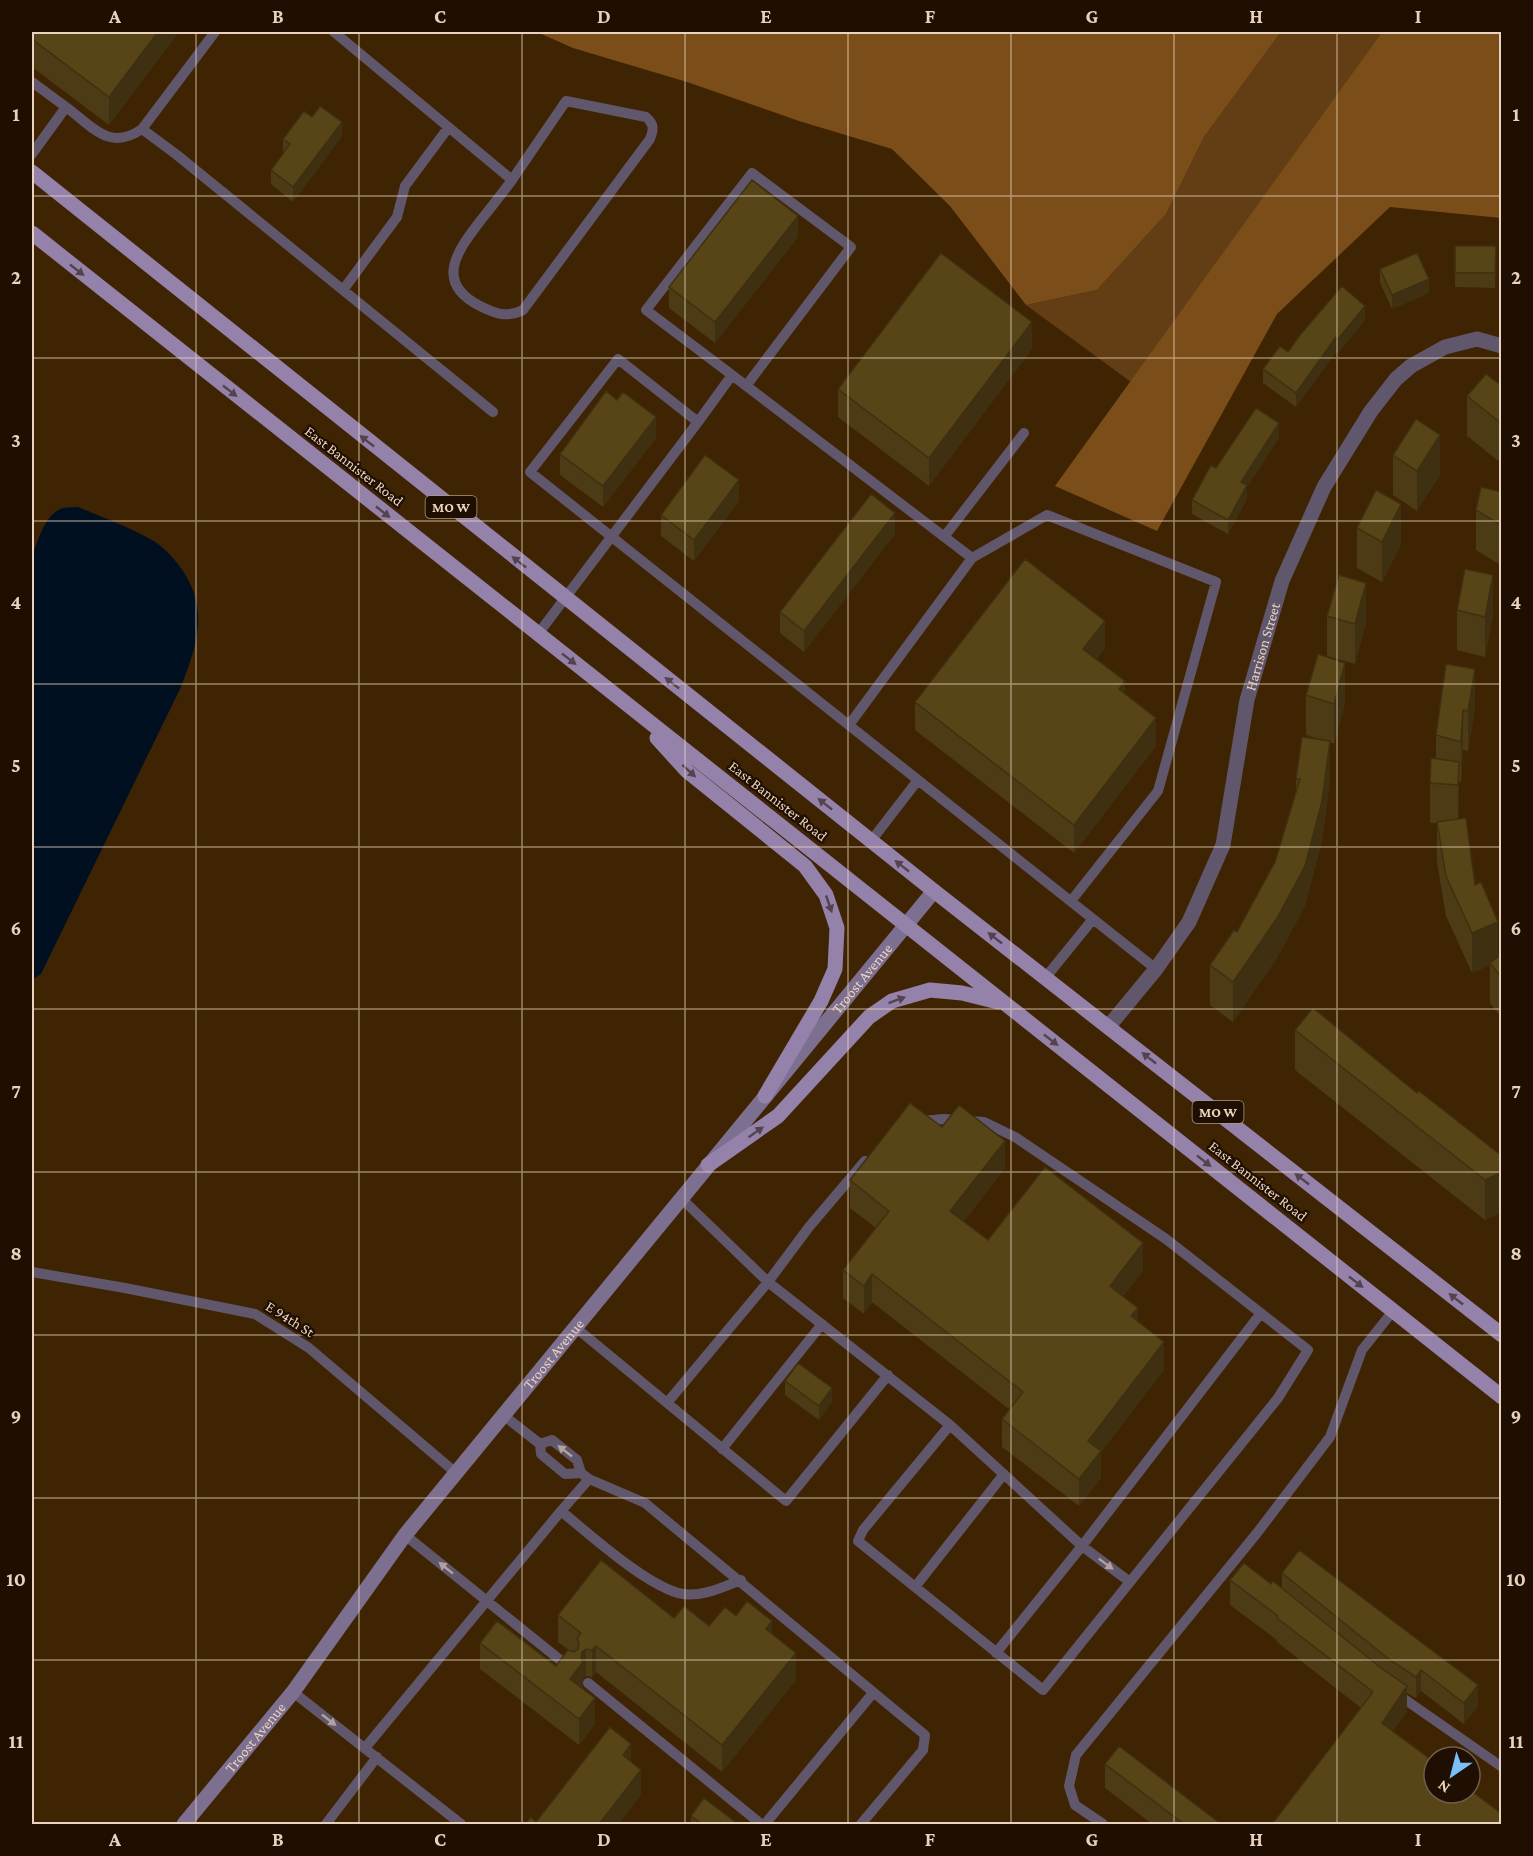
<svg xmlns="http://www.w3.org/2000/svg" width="1533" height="1856" font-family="'Crimson Pro',serif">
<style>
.green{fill:#633d14}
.forest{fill:#7a4d19}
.water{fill:#001021}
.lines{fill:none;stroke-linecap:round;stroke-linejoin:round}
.service{stroke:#60576c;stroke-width:10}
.minor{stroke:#60576c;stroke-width:15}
.secondary{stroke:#7d6f90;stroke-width:15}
.primary{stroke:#9482ab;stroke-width:15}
.wall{fill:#4c3b14}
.shaded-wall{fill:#3e3010}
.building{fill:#584517;stroke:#3e3010;stroke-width:1.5}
.oneway{fill:#54434e}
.oneway2{fill:#b3a19d}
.grid{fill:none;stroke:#ead3be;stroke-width:1.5;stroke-opacity:0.55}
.labels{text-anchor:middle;stroke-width:4.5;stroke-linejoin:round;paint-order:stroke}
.shield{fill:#1f0f02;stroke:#ad9886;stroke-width:1.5}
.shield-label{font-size:14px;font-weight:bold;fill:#ead3be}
.street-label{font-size:15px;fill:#ead3be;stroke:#1f0f02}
.neatline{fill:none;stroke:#ead3be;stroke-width:2}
.grid-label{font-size:20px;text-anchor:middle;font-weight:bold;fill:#ead3be}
</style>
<rect width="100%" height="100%" fill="#3f2403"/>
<path class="green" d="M 1281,32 L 1382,32 L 1131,382 L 1026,305 L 1097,290 L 1166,214 L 1204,137 Z"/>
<path class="forest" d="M 537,32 L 1281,32 L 1204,137 L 1166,214 L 1097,290 L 1026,305 L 950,206 L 892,149 L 799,121 L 687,82 L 573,48 Z
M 1382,32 L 1501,32 L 1501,218 L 1390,207 L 1277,314 L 1157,531 L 1055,486 Z"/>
<path class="water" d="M 78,507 C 102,517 127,526 150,539 C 160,544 170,554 177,563 C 211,605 198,644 180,689 L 41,974 L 32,980 L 32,556 C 38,541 45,513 63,508 C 68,507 74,507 78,507 Z"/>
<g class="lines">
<path class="service" d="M 334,32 L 512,180 L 566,101 L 646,117 C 654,124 654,129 650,139 L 523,310 C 507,318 496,314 480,306 C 433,282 458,250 481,220 C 491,207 502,194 512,180
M 32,82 L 66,107
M 142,129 L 177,155 L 493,412
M 32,154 L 66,107 C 92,126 109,152 142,129 L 215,32
M 343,290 L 397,217 L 405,186 L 448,128
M 732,375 L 646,310 L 752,173 L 851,247 L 746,386
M 944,537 L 1024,433
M 972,558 L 732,375 L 698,422 L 618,359 L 530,472 L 1156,969
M 538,634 L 698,422
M 849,725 L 972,558 L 1047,515 L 1216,582 L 1158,791 L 1071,901
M 871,841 L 918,780
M 1046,977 L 1093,919
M 681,1198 L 768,1282 L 809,1227 L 865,1161
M 32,1272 L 125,1288 L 255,1314 L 309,1348 L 456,1473
M 575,1327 L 786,1501 L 888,1375
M 667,1403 L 768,1282 L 950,1425 L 863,1530 L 858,1541 L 1043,1690 L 1278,1398 L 1308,1350 L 1166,1239 L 1015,1137 L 984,1122 L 944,1119 L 922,1121
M 503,1415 L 540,1444
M 950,1425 L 1082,1546 L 1261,1313
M 540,1444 L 552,1440 L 577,1460 L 581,1473 L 589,1479 L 645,1503 L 925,1735 L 923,1750 L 861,1824
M 540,1444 L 541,1454 L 565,1474 L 581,1473
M 722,1449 L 822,1324
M 561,1511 L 589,1479
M 405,1535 L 570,1668
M 915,1587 L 1004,1474
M 996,1653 L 1082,1546 L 1130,1582
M 588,1683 L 761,1824
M 293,1692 L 461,1824
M 1397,1694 L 1502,1767
M 365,1748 L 561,1511 C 588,1533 650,1589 683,1594 C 702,1597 723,1587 741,1580
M 326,1824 L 377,1757
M 765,1824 L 873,1693
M 1103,1824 L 1075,1805 L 1069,1786 L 1076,1755 L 1257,1533 L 1330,1437 L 1362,1350 L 1393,1311"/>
<path class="minor" id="s1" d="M 1109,1026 L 1156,969 L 1189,922 L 1223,845 L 1247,700 L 1282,581 L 1324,487 L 1371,411 L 1396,379 L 1411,366 L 1445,347 L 1477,339 L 1502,346"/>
<path class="secondary" id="s2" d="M 184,1824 L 293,1692 L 405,1535 L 934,891"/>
<path class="primary" d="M 32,172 L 934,891 L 1502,1335
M 32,233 L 1502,1397
M 657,738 L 687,771 L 805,866 L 826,895 L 837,928 L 835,969 L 821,1001 L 765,1096
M 708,1165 L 778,1116 L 869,1017 L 892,1001 L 930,990 L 962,993 L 998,1002"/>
</g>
<path class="wall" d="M 32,32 L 179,32 L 109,125 L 32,67 Z
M 312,117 L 342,136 L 293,202 L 271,184 L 271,170 L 283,153 L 283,139 Z
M 798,237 L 715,343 L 669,308 L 669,287 Z
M 1455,246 L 1496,246 L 1495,288 L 1455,287 Z
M 1380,269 L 1429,293 L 1392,309 L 1380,283 Z
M 1365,320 L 1338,353 L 1336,352 L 1296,407 L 1263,383 L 1263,369 L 1288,352 Z
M 1032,349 L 929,486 L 838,417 L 838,389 Z
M 1502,386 L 1501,463 L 1467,436 L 1467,396 Z
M 656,438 L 603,507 L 560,475 L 560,454 Z
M 1279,438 L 1247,487 L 1247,499 L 1228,534 L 1192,514 L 1192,500 L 1216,468 Z
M 1393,455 L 1440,475 L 1417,511 L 1393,495 Z
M 1502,492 L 1502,566 L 1476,550 L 1476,510 Z
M 739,501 L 694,561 L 661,536 L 661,515 Z
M 1357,528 L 1401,544 L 1382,582 L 1357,568 Z
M 895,534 L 804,652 L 780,633 L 780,612 Z
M 1457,610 L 1493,615 L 1485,657 L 1457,650 Z
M 1327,616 L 1366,623 L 1355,664 L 1327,656 Z
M 1105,648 L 1097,659 L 1125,694 L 1156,746 L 1074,853 L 915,730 L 915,702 Z
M 1446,664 L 1475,709 L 1468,751 L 1463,750 L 1461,782 L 1459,782 L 1458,819 L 1475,885 L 1498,956 L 1502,954 L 1502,1018 L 1490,1003 L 1490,965 L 1472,973 L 1446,916 L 1437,862 L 1437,823 L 1430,823 L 1430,783 L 1436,758 L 1436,735 Z
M 1306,695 L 1345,703 L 1334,744 L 1330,742 L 1330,781 L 1322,841 L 1305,906 L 1277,958 L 1233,1022 L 1210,1005 L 1210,965 L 1237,932 L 1275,862 L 1296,792 L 1296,779 L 1322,740 L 1306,735 Z
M 1295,1030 L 1502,1156 L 1502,1209 L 1498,1214 L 1485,1220 L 1295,1070 Z
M 942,1127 L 1005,1168 L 964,1221 L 988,1240 L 1143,1271 L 1123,1296 L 1164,1370 L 1101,1452 L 1101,1478 L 1079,1506 L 1002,1447 L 1002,1419 L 1009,1409 L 872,1302 L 864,1314 L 843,1298 L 843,1270 L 876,1228 L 850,1208 L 850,1180 Z
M 785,1381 L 832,1402 L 819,1420 L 785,1395 Z
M 1282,1573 L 1478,1706 L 1464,1724 L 1421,1691 L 1416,1698 L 1407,1693 L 1407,1711 L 1393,1731 L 1361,1708 L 1277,1642 L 1277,1640 L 1230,1605 L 1230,1580 L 1271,1584 L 1282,1588 Z
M 558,1615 L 674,1618 L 709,1626 L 736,1616 L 772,1634 L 796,1680 L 722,1772 L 596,1672 L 592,1677 L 586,1676 L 583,1678 L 583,1689 L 595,1724 L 579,1745 L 480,1669 L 480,1643 L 556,1666 L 570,1651 L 558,1642 Z
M 1105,1764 L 1221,1824 L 1152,1824 L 1105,1788 Z
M 691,1816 L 738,1824 L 691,1824 Z"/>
<path class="shaded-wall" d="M 158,32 L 179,32 L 109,125 L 109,97 Z
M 342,122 L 342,136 L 293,202 L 293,187 Z
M 798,216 L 798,237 L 715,343 L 715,322 Z
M 1429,279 L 1429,293 L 1392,309 L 1392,295 Z
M 1365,306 L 1365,320 L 1338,353 L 1338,339 Z
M 1032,322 L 1032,349 L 929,486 L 929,458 Z
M 1336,337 L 1336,352 L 1296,407 L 1296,393 Z
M 656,417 L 656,438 L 603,507 L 603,486 Z
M 1502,422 L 1502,462 L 1501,463 L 1501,423 Z
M 1279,423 L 1279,438 L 1247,487 L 1247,499 L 1228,534 L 1228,520 L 1241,482 Z
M 1440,435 L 1440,475 L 1417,511 L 1417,471 Z
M 739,480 L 739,501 L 694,561 L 694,540 Z
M 1401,504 L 1401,544 L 1382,582 L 1382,542 Z
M 895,513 L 895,534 L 804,652 L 804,631 Z
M 1493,575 L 1493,615 L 1485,657 L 1485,617 Z
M 1366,583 L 1366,623 L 1355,664 L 1355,624 Z
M 1105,621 L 1105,648 L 1083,677 L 1083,649 Z
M 1345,663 L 1345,703 L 1334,744 L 1334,704 Z
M 1475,669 L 1475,709 L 1468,751 L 1468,711 Z
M 1125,681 L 1125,708 L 1119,689 Z
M 1463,710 L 1463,750 L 1461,782 L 1461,742 Z
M 1156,718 L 1156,746 L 1074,853 L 1074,825 Z
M 1330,741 L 1330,781 L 1322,841 L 1305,906 L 1277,958 L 1233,1022 L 1233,982 Z
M 1459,762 L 1459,802 L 1458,825 L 1458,785 Z
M 1498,922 L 1498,962 L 1490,963 L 1490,965 L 1472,973 L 1472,933 Z
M 1005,1141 L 1005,1168 L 950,1238 L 950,1211 Z
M 1502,1169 L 1502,1209 L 1498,1214 L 1485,1220 L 1485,1180 Z
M 1143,1243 L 1143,1271 L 1110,1314 L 1110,1286 Z
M 872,1274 L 872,1302 L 864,1314 L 864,1286 Z
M 1138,1308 L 1138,1335 L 1131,1316 Z
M 1164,1342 L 1164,1370 L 1101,1452 L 1101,1478 L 1079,1506 L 1079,1479 L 1088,1441 Z
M 832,1388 L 832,1402 L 819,1420 L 819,1406 Z
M 772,1621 L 772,1648 L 766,1629 Z
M 596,1646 L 596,1672 L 592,1677 L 592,1650 Z
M 586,1649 L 586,1676 L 583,1678 L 583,1689 L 570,1679 L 581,1659 L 582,1652 Z
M 796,1653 L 796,1680 L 722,1772 L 722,1745 Z
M 1421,1670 L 1421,1691 L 1416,1698 L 1416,1677 Z
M 1478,1685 L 1478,1706 L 1464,1724 L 1464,1703 Z
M 1407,1686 L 1407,1711 L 1382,1748 L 1382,1723 Z
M 595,1698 L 595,1724 L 579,1745 L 579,1719 Z
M 631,1744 L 631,1769 L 623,1755 Z
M 641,1770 L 641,1795 L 619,1824 L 599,1824 Z"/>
<path class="building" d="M 32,32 L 158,32 L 109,97 L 32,39 Z
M 320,106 L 342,122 L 293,187 L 271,170 L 290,144 L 283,139 L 304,111 L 312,117 Z
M 752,180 L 798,216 L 715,322 L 669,287 Z
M 1455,246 L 1496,246 L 1495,273 L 1455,273 Z
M 941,253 L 1032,322 L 929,458 L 838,389 Z
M 1417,253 L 1429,279 L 1392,295 L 1380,269 Z
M 1342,286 L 1365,306 L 1338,339 L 1336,337 L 1296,393 L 1263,369 L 1280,346 L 1288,352 L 1300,335 Z
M 1486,374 L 1502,386 L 1501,423 L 1467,396 Z
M 606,391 L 617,400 L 623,392 L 656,417 L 603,486 L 560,454 Z
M 1256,408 L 1279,423 L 1241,482 L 1247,485 L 1228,520 L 1192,500 L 1211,465 L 1216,468 Z
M 1416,419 L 1440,435 L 1417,471 L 1393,455 Z
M 705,455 L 739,480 L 694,540 L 661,515 Z
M 1481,487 L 1502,492 L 1502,526 L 1476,510 Z
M 1376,490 L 1401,504 L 1382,542 L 1357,528 Z
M 871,494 L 895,513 L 804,631 L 780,612 Z
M 1025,559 L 1105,621 L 1083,649 L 1125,681 L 1119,689 L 1156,718 L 1074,825 L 915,702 Z
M 1465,569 L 1493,575 L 1485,617 L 1457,610 Z
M 1339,575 L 1366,583 L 1355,624 L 1327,616 Z
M 1318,654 L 1345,663 L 1334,704 L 1306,695 Z
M 1446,664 L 1475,669 L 1468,711 L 1463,710 L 1461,742 L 1436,735 Z
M 1302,737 L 1330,741 L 1322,801 L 1305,866 L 1277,918 L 1233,982 L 1210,965 L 1234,930 L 1237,932 L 1275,862 L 1300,779 L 1296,779 Z
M 1431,758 L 1459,762 L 1458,785 L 1430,783 Z
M 1466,818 L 1475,885 L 1481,882 L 1498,922 L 1472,933 L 1446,876 L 1437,822 Z
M 1502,954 L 1502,978 L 1490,963 Z
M 1313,1008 L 1417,1093 L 1419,1091 L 1502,1156 L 1502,1169 L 1498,1174 L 1485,1180 L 1295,1030 Z
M 910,1103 L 942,1127 L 959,1105 L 1005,1141 L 950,1211 L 988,1240 L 1045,1167 L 1143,1243 L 1110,1286 L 1138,1308 L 1131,1316 L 1164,1342 L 1088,1441 L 1101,1451 L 1079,1479 L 1002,1419 L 1023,1392 L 872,1274 L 864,1286 L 843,1270 L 889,1211 L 850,1180 Z
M 798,1363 L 832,1388 L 819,1406 L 785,1381 Z
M 1299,1550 L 1478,1685 L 1464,1703 L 1421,1670 L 1416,1677 L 1390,1660 L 1282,1573 Z
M 601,1560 L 674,1618 L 684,1606 L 709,1626 L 725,1607 L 736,1616 L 747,1601 L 772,1621 L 766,1629 L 796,1653 L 722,1745 L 596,1646 L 592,1650 L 586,1649 L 582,1652 L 581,1659 L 583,1662 L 570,1679 L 595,1698 L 579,1719 L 480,1643 L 497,1621 L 556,1666 L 568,1650 L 574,1652 L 578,1649 L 579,1642 L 577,1639 L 581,1633 L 558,1615 Z
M 1244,1563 L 1271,1584 L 1273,1581 L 1381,1668 L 1407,1686 L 1382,1723 L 1434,1762 L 1434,1793 L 1470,1793 L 1470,1790 L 1502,1814 L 1502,1824 L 1272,1824 L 1373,1692 L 1277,1618 L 1278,1616 L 1230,1580 Z
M 610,1727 L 631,1744 L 623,1755 L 641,1770 L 599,1824 L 525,1824 L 531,1817 L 536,1822 Z
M 1119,1746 L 1221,1824 L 1184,1824 L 1105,1764 Z
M 704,1798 L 738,1824 L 702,1824 L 691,1816 Z"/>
<defs><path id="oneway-solid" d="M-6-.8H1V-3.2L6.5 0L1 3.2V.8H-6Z" transform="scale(1.5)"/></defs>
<g class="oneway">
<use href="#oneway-solid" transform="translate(77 270) rotate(38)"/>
<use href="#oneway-solid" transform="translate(230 391) rotate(38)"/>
<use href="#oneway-solid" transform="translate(367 441) rotate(-142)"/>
<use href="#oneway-solid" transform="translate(383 512) rotate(38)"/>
<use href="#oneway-solid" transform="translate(519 562) rotate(-142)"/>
<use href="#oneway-solid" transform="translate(569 659) rotate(38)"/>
<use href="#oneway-solid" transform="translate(672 683) rotate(-142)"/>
<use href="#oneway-solid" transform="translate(689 771) rotate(42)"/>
<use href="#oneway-solid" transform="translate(825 804) rotate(-142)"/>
<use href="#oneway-solid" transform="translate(902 866) rotate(-142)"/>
<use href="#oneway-solid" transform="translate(829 904) rotate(71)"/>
<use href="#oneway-solid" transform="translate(995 938) rotate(-142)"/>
<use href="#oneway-solid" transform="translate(897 1000) rotate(-20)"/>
<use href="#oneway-solid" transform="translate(1051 1040) rotate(38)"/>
<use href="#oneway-solid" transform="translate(1149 1058) rotate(-142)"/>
<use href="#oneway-solid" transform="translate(756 1132) rotate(-35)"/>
<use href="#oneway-solid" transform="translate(1204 1161) rotate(38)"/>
<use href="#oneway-solid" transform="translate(1302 1179) rotate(-142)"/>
<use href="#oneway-solid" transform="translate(1356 1282) rotate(38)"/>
<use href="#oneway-solid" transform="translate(1456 1299) rotate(-142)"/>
</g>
<g class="oneway2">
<use href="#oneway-solid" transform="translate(565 1451) rotate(-142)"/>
<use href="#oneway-solid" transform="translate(1106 1564) rotate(37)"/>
<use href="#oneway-solid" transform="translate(446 1568) rotate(-141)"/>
<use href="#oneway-solid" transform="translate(329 1720) rotate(38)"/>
</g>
<path class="grid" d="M 196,32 L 196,1824M 359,32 L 359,1824M 522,32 L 522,1824M 685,32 L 685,1824M 848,32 L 848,1824M 1011,32 L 1011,1824M 1174,32 L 1174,1824M 1337,32 L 1337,1824M 32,196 L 1502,196M 32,358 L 1502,358M 32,521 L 1502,521M 32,684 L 1502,684M 32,847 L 1502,847M 32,1009 L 1502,1009M 32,1172 L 1502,1172M 32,1335 L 1502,1335M 32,1498 L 1502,1498M 32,1660 L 1502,1660"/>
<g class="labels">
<g class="shield">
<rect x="425.5" y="496" width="51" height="22" rx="4.5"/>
<rect x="1192.5" y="1101" width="51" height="22" rx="4.5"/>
</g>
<g class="shield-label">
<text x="451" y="512">MO W</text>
<text x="1218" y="1117">MO W</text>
</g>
<g class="street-label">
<text transform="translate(354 466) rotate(38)" y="5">East Bannister Road</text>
<text dy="5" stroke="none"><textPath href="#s1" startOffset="418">Harrison Street</textPath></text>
<text transform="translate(778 801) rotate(38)" y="5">East Bannister Road</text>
<text dy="5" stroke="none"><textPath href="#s2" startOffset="1084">Troost Avenue</textPath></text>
<text transform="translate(1258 1181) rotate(38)" y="5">East Bannister Road</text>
<text transform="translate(290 1319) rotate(32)" y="5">E 94th St</text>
<text dy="5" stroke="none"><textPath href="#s2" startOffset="598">Troost Avenue</textPath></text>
<text dy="5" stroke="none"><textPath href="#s2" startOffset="112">Troost Avenue</textPath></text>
</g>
</g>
<rect width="1533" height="1856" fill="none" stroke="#1f0f02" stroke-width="66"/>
<g transform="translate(1452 1775) rotate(215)"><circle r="28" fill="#1f0f02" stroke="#705d4d" stroke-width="1.5"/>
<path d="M0-4.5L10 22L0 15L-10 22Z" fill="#7abff8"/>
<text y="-9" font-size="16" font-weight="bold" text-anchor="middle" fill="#ead3be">N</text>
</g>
<rect x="33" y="33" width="1467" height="1790" class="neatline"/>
<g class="grid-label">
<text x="115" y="23">A</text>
<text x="278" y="23">B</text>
<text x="440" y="23">C</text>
<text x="604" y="23">D</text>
<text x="766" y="23">E</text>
<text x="930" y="23">F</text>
<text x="1092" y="23">G</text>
<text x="1256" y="23">H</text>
<text x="1418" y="23">I</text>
<text x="16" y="121">1</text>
<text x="1516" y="121">1</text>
<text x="16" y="284">2</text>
<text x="1516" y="284">2</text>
<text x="16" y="447">3</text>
<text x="1516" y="447">3</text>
<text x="16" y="609">4</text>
<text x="1516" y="609">4</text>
<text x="16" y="772">5</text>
<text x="1516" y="772">5</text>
<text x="16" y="935">6</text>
<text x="1516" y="935">6</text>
<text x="16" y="1098">7</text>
<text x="1516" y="1098">7</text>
<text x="16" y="1260">8</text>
<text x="1516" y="1260">8</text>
<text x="16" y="1423">9</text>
<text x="1516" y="1423">9</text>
<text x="16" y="1586">10</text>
<text x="1516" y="1586">10</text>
<text x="16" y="1748">11</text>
<text x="1516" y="1748">11</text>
<text x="115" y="1846">A</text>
<text x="278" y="1846">B</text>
<text x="440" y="1846">C</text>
<text x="604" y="1846">D</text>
<text x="766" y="1846">E</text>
<text x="930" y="1846">F</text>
<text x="1092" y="1846">G</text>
<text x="1256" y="1846">H</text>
<text x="1418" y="1846">I</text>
</g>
</svg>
